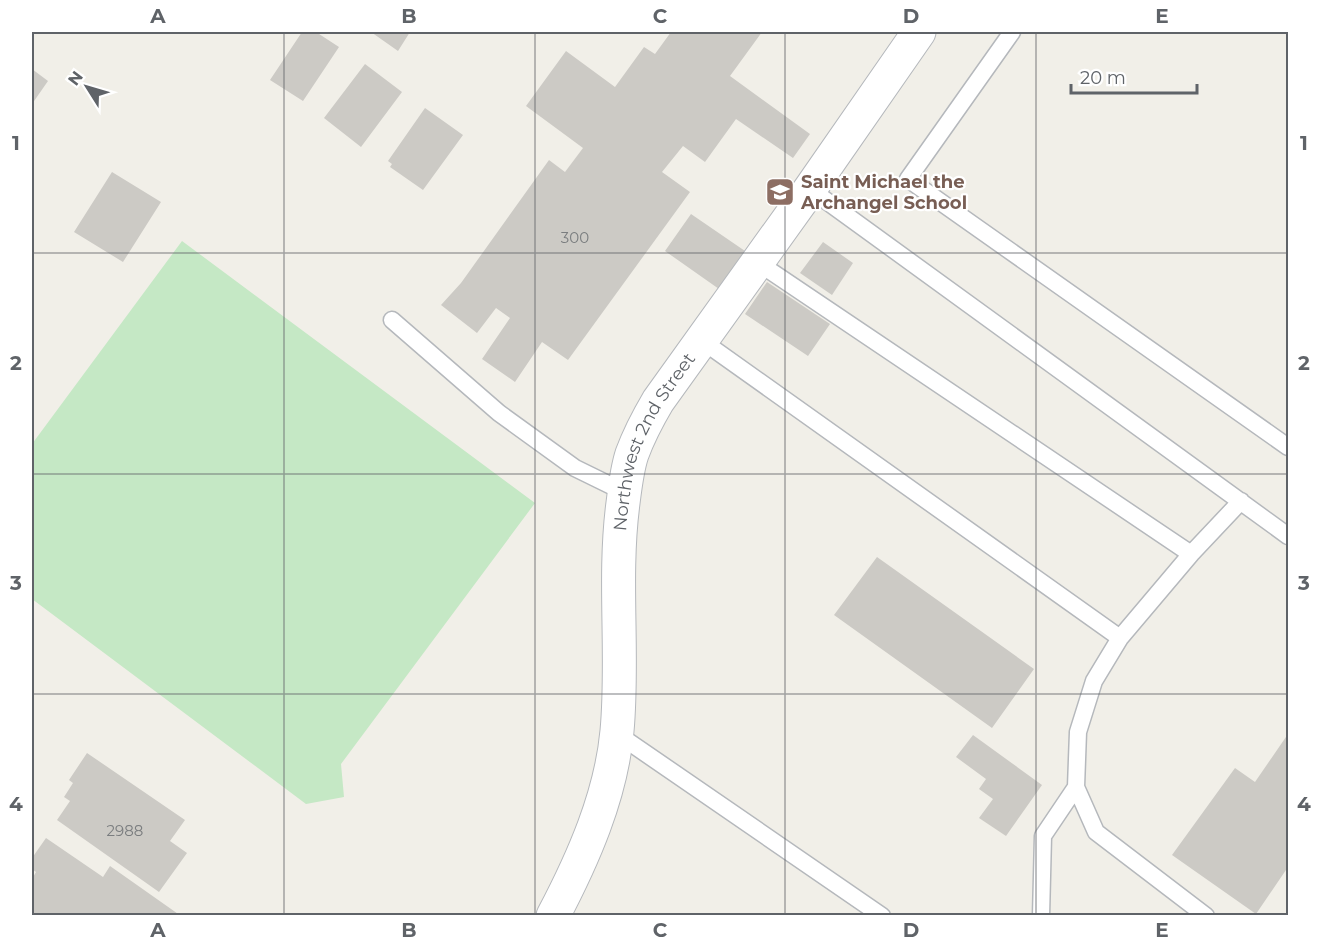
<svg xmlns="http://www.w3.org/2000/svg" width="1320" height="947" font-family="Montserrat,sans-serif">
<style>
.green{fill:#c5e8c5}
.building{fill:#cccac5}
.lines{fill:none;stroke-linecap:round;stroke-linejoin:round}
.lane-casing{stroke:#b5b8bc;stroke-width:19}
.street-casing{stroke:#b5b8bc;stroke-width:35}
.lane{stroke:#fff;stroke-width:16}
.street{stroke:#fff;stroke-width:33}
.grid{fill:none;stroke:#5f6368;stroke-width:1.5;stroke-opacity:0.55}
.labels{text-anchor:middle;stroke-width:4.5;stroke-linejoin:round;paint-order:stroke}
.number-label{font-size:15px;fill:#7a7d7f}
.education-label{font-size:18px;font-weight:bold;fill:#785e54;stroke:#fff;text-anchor:start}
.street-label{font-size:18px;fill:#5f6368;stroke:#fff}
.neatline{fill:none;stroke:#5f6368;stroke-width:2}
.grid-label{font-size:20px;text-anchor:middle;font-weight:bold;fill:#5f6368}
</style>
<rect width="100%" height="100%" fill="#f1efe8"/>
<path class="green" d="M 182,241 L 535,503 L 341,764 L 344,797 L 306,804 L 32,599 L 32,444 Z"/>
<path class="building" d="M 302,32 L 316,32 L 339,47 L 303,101 L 270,80 Z
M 371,32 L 410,32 L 398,51 Z
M 671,32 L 762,32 L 730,76 L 810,134 L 793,158 L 736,119 L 705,162 L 683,146 L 662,172 L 690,192 L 568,360 L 542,342 L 515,382 L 482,359 L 510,318 L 496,308 L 477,333 L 441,305 L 461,283 L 549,160 L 565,172 L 583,148 L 526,106 L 566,51 L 615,87 L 644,47 L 655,54 Z
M 365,64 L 402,92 L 361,147 L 324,118 Z
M 32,69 L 48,81 L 32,104 Z
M 425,108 L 463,135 L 423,190 L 390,167 L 392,164 L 388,161 Z
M 112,172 L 161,202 L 123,262 L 74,232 Z
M 691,214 L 745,251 L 719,289 L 665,251 Z
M 823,242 L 853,263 L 832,295 L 800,273 Z
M 767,282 L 830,324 L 808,356 L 745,314 Z
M 877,557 L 1034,669 L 992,728 L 834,615 Z
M 1288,734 L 1288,867 L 1256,914 L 1172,855 L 1235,768 L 1255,782 Z
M 973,735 L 1042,785 L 1006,836 L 979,818 L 993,799 L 979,789 L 986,779 L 956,757 Z
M 87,753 L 185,820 L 170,841 L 187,853 L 159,892 L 57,820 L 70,801 L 64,797 L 73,783 L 69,780 Z
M 46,838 L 103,877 L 110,866 L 181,916 L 32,916 L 32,879 L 36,872 L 32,869 L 32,858 Z"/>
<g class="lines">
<g class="lane-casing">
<path id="lane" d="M 1012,32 L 908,179 L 1288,447
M 810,189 L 1288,536
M 757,262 L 1191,554
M 392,320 L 499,413 L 575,468 L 624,492
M 701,340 L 1120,638
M 616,733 L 882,916
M 1041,916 L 1043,836 L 1076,787
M 1206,916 L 1096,832 L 1076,787 L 1078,732 L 1094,681 L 1120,638 L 1191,554 L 1241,501"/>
</g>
<g class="street-casing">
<g id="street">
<path id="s1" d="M 553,916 C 583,859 611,796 617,731 C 624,655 613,579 623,503 C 625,487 627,469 632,454 C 639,435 648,418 658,401 L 810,189 L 919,32"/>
</g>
</g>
<use href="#lane" class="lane"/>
<use href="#street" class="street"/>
</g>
<path class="grid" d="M 284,32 L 284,916M 535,32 L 535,916M 785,32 L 785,916M 1036,32 L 1036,916M 32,253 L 1288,253M 32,474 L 1288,474M 32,694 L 1288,694"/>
<defs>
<g id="school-square" transform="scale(1.5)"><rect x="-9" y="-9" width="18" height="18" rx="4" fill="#8d6e63" stroke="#fff"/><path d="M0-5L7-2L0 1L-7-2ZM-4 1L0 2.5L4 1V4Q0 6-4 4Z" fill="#fff"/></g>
</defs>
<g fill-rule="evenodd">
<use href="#school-square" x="780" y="192"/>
</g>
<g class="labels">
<g class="number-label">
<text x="575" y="243">300</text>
<text x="125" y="836">2988</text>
</g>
<g class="education-label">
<text x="801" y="188">Saint Michael the<tspan x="801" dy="21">Archangel School</tspan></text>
</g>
<g class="street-label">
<text dy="6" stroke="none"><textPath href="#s1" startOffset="494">Northwest 2nd Street</textPath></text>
</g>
</g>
<rect width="1320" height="947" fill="none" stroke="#ffffff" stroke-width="66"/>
<g transform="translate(87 87) rotate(307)" stroke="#ffffff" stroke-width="4.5" paint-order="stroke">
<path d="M0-4.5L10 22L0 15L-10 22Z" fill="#5f6368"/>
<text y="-9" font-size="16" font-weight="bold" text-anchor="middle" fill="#5f6368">N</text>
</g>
<path d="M1071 84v9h126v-9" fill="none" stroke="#5f6368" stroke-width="3"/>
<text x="1080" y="84" font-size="18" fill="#5f6368" stroke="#ffffff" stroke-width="4.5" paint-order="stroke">20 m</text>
<rect x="33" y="33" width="1254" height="881" class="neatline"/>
<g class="grid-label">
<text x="158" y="23">A</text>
<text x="409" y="23">B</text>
<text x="660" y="23">C</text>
<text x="911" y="23">D</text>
<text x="1162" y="23">E</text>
<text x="16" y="150">1</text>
<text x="1304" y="150">1</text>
<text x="16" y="370">2</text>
<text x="1304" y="370">2</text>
<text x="16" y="590">3</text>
<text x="1304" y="590">3</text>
<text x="16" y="811">4</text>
<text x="1304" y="811">4</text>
<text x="158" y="937">A</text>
<text x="409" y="937">B</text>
<text x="660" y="937">C</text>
<text x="911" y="937">D</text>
<text x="1162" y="937">E</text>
</g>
</svg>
